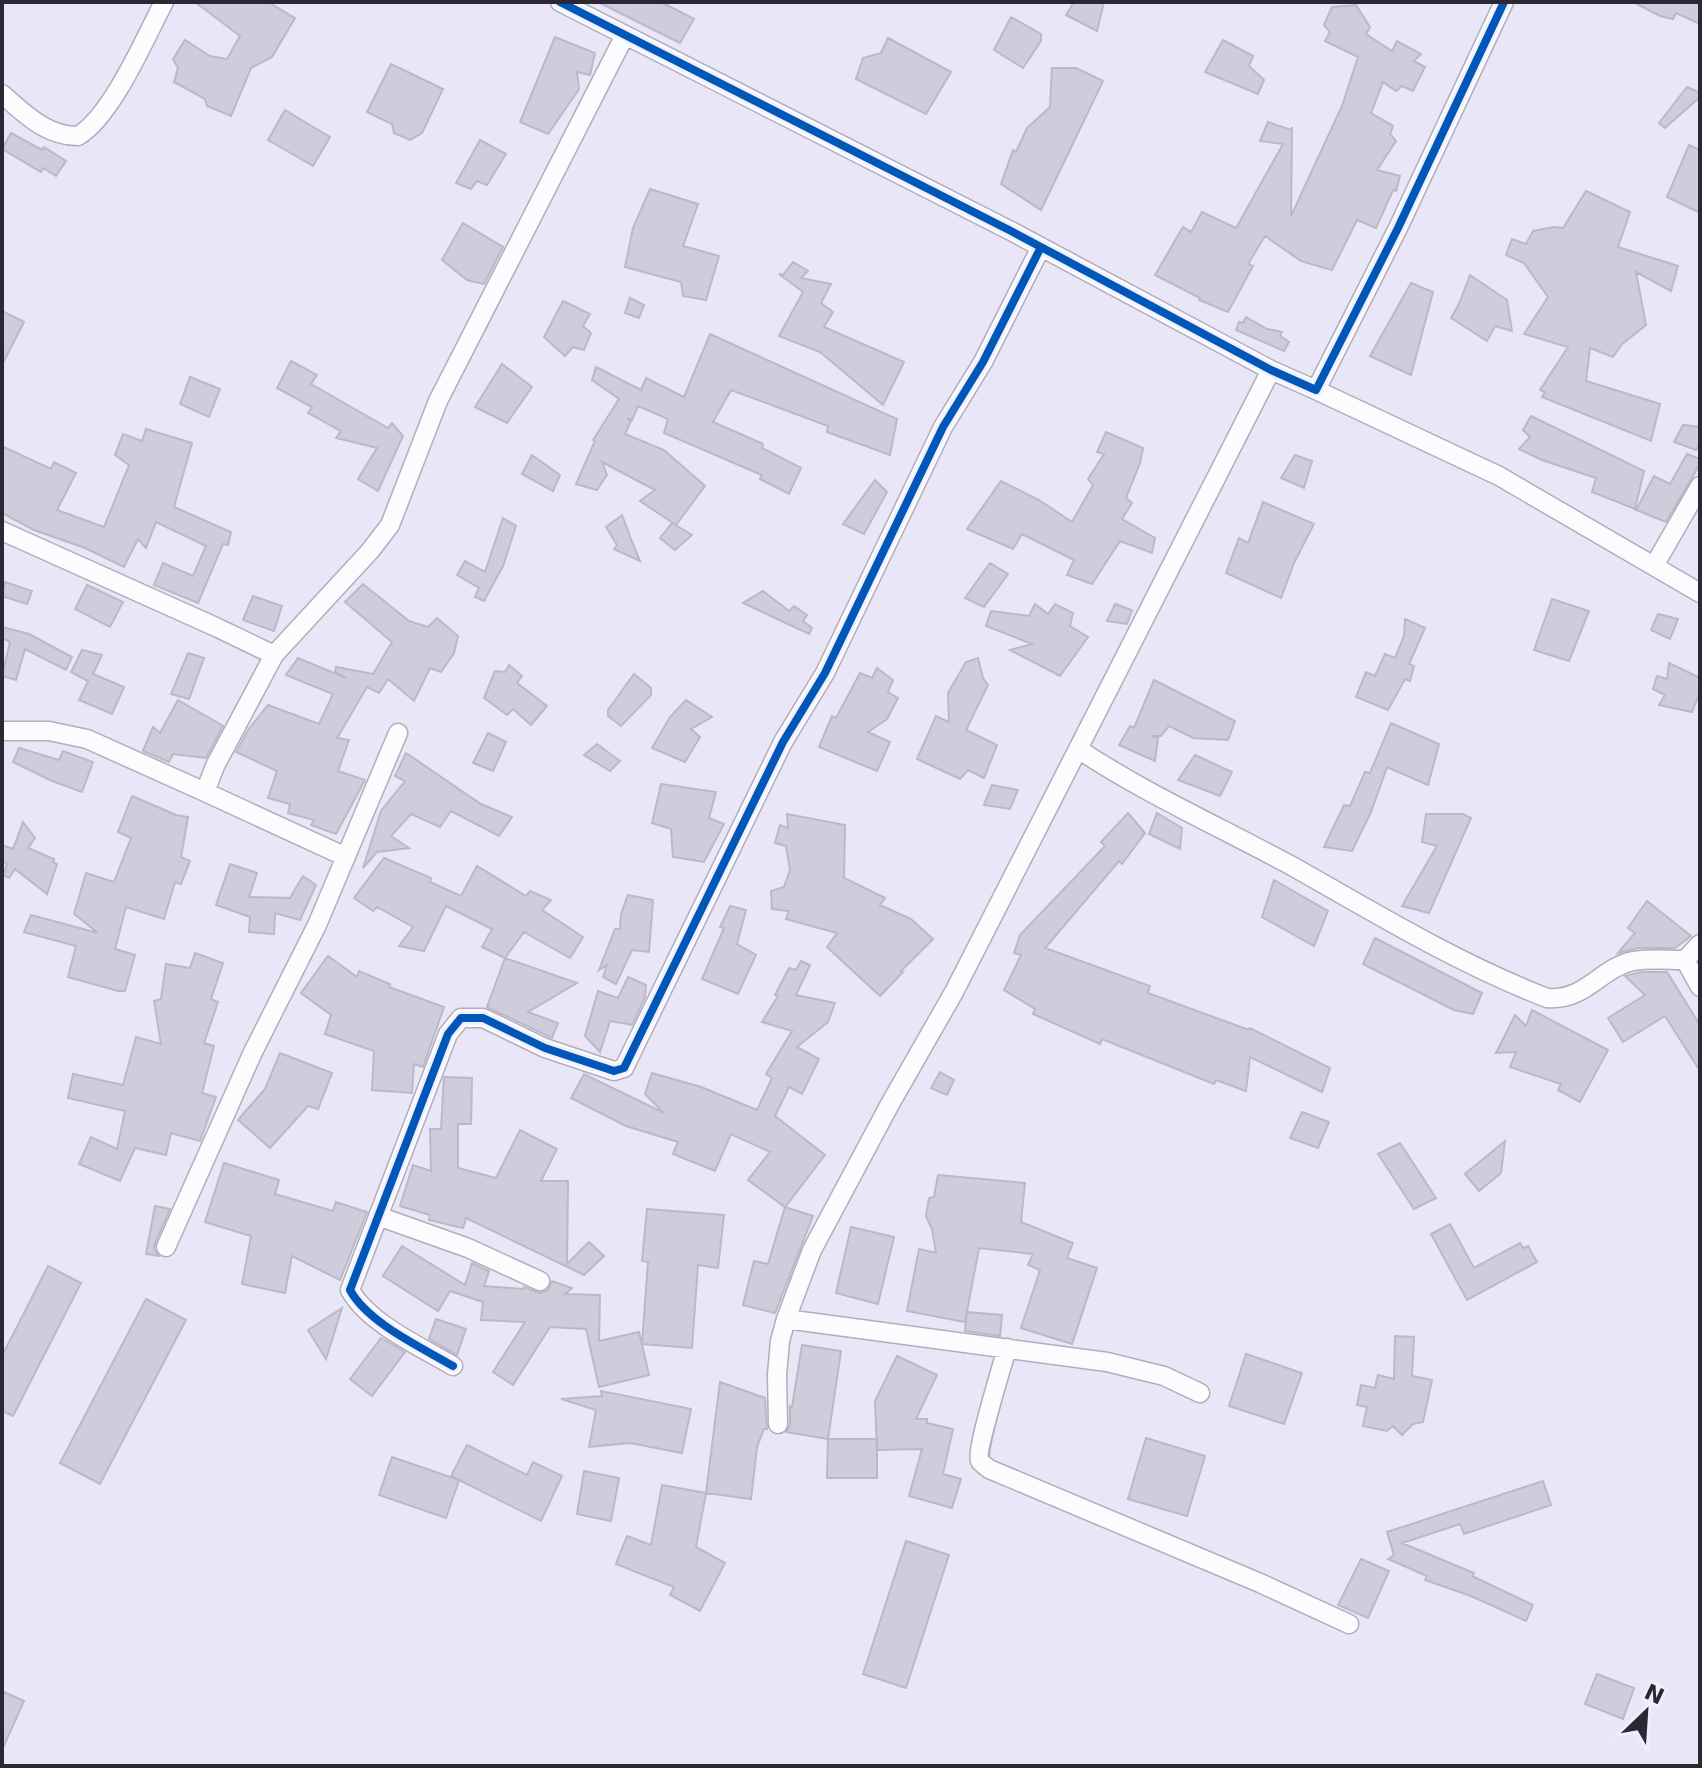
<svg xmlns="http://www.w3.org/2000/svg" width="1702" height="1768" font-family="'DejaVu Sans',sans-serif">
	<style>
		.building { fill: #cfcddb; stroke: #bbb9c7; stroke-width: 2 }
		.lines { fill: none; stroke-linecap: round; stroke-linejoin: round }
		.street-casing { stroke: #b0aebc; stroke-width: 21 }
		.street { stroke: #fcfbfe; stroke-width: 18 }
		.cycleway-casing { stroke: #f0effb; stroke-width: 13 }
		.cycleway { stroke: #0057b8; stroke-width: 8 }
	</style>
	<rect width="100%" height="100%" fill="#e8e6f7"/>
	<path class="building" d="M195,2H268L295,18L272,57L251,68L231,116L207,106L205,99L174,82L178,68L173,59L185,40L210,56L227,59L240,36Z
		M598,2H661L694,19L680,43Z
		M1074,2H1104L1097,31L1066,15Z
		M1633,2H1700V24L1676,13L1673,19L1660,16Z
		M1356,5L1370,27L1366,34L1392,51L1397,41L1421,54L1414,61L1425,67L1413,91L1402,86L1396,91L1383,82L1371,113L1393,126L1390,134L1396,141L1377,170L1400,176L1396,191L1393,190L1376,228L1357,220L1332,270L1301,261L1265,236L1248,264L1253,266L1228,312L1199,300L1200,298L1155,275L1183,227L1191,232L1202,212L1236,228L1283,144L1260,141L1268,122L1291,130L1292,127L1291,216L1342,106L1358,57L1325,41L1330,32L1324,25L1332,7Z
		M1011,17L1041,34V41L1023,68L994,50Z
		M555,37L595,53L590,75L577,72L579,89L548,134L520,122Z
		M888,38L951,72L926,114L856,79L863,58L881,53Z
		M1223,40L1253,56L1249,66L1264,80L1258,94L1205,72Z
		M391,64L443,89L422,133L410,140L394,133L392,124L367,112Z
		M1052,68H1076L1103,81L1041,210L1001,184L1013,150L1016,152L1027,128L1050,107Z
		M1687,87L1700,93V97L1665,128L1659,123Z
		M285,110L330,137L313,166L268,140Z
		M11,133L42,150L44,147L66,161L56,176L43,168L41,172L2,149Z
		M480,140L506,154L487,185L477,181L471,189L456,183Z
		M1689,145L1700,150V213L1667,197Z
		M650,189L698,204L683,246L719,256L706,300L683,296L681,282L625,267L633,228Z
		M1586,191L1630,212L1618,247L1678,266L1671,291L1636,272L1646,325L1622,344L1613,357L1590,348L1586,381L1660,404L1651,441L1542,397L1545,392L1540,390L1568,347L1524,334L1548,297L1524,263L1506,255L1512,239L1526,244L1533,231L1554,227L1563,228Z
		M463,223L503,247L484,284L467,280L442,260Z
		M793,262L808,271L801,278L831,284L821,303L833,312L824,327L904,362L883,405L820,352L779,336L803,292L779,274L783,275Z
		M1470,275L1507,300L1512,331L1495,326L1487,341L1451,318L1459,304Z
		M1411,283L1433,292L1411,375L1370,356Z
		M630,298L644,305L639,318L625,313Z
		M563,301L590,314L583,326L591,333L584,350L573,347L565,356L544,337Z
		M2,311L24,322L2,365Z
		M1246,317L1267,329L1282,332L1280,336L1289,342L1284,351L1236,330L1239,322L1243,323Z
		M710,334L897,419L890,455L827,432L828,426L731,390L713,422L763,444L762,448L801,468L789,494L760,479L762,475L664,433L668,419L638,406L632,420L627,418L631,421L625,434L664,450L705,486L676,525L640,501L655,490L602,462L607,475L597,490L576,484L595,441L593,440L619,399L592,380L596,367L641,390L646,378L684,397Z
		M291,361L317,375L311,384L388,428L392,423L403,436L378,491L358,479L377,448L336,438L341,431L308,413L312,407L277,388Z
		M502,364L532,387L507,423L475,407Z
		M190,377L220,389L209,417L180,404Z
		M1531,416L1644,471L1635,509L1592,492L1596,478L1542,460L1519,449L1530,437L1523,430Z
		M1683,425L1700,427V443L1696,450L1674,442Z
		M146,429L192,443L174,507L231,532L228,545L223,544L198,603L154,585L163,563L193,576L206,546L156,522L146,548L138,539L124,567L85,548L34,530L2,513V446L51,469L54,462L76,473L57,510L104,527L129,465L115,455L123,434L142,441Z
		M1106,432L1143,448L1140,463L1126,498L1132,503L1122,519L1155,538L1152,553L1120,541L1092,584L1067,575L1074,560L1022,534L1013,549L967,529L1001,481L1039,500L1072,522L1093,485L1088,479L1104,454L1097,452Z
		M1687,454L1700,459V464L1666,522L1636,510L1654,476L1670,484Z
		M532,455L560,475L553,491L522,474Z
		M1295,455L1312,461L1304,488L1281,478Z
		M875,480L887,492L864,534L843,524Z
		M1263,502L1314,524L1294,563L1281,598L1226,573L1239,538L1248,543Z
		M622,515L631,539L640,561L614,549L617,545L606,527Z
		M503,518L516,526L503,566L484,601L475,597L479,588L457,575L465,561L485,572Z
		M672,523L692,535L675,550L660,538Z
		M990,563L1008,574L984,607L965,598Z
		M5,582L32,591L27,604L2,596Z
		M363,584L409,621L428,627L437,618L458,636L454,653L441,672L430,668L414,701L388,679L379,693L367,687L337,738L349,740L338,771L365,780L336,834L311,825L314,820L288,813L290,804L268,798L277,771L236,752L248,730L268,705L319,724L333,694L286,675L298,658L346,678L335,672L336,667L373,674L392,642L345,602Z
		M87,585L123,602L110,627L75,609Z
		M763,591L789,611L794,606L807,615L803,621L812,628L809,634L743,603Z
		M253,596L282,606L274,631L243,620Z
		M1552,599L1589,611L1569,661L1534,650Z
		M1035,604L1048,614L1055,604L1073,613L1070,626L1088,637L1060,676L1010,650L1032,644L986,626L991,611L1029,616Z
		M1115,604L1132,610L1127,624L1107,621Z
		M1658,614L1678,619L1670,639L1651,630Z
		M1405,619L1425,628L1409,664L1414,666L1410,681L1405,679L1388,710L1356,697L1366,672L1375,676L1385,654L1395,658L1404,636Z
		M2,627L29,634L72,657L66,670L25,649L16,680L2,676L10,642L2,638Z
		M82,650L102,655L93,674L124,687L112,714L79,700L88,681L71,672Z
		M188,653L204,658L189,699L171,694Z
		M978,658L983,678L988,685L966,730L997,745L984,778L968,770L960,779L917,759L936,716L949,722L948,693L966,662Z
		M1669,663L1700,678V692L1692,712L1659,705L1665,695L1653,689L1657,676L1667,679Z
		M509,665L522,676L517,683L547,706L531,725L513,709L507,715L484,698L495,671L505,672Z
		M877,668L893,680L888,692L898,698L887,719L868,732L890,742L877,771L819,747L832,716L836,718L860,673L872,678Z
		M634,674L651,688V695L621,726L608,716V710Z
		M1154,680L1235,721L1228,740L1193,738L1169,726L1161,736H1152L1158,738L1155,761L1119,745L1130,726L1134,728Z
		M178,700L223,726L206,758L173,754L169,762L143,751L153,727L160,733Z
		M686,700L712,717L691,729L700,737L685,762L652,748L670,717Z
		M1391,723L1439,744L1428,785L1387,767L1371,812L1352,851L1324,847L1344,805L1350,806L1365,772L1370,773Z
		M488,733L506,742L493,771L473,763Z
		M597,744L620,761L610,771L584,755Z
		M19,748L59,760L63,751L93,762L82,792L52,781L13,762Z
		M406,753L481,804L512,817L499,836L451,811L440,827L411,814L391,836L409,848L377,852L363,868L381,811L405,781L395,776Z
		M1195,755L1232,772L1220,796L1178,780Z
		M661,784L716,792L709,818L724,824L704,862L673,857L671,829L652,823Z
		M992,785L1018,790L1010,809L984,805Z
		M132,796L176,815L188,817L181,857L190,861L181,884L175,882L164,919L126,907L115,949L135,955L125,991H118L68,977L76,946L24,932L31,915L98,933L74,914L86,873L114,882L131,838L118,832Z
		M1128,813L1145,833L1122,864L1119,861L1045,948L1150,986L1148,993L1249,1030L1250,1028L1330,1068L1322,1092L1250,1057L1246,1091L1216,1080L1214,1084L1102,1039L1100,1044L1033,1014L1035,1009L1004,990L1021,955L1014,953L1020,935L1105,846L1101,842Z
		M1157,813L1182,828L1180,849L1149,834Z
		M787,814L845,825L844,878L885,898L880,905L911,919L933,939L901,971L903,972L880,996L827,947L837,933L786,919L789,911L772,909L771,891L784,887L790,870L786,846L775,843L780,825L788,828Z
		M1426,814H1463L1471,818L1429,913L1402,906L1437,846L1422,842Z
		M23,822L35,838L28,848L54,859L53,862L57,864L47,894L15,869L9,878L3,875L7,864L2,860V845L13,849Z
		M384,858L431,878L430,882L461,896L477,866L526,896L530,891L551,900L542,910L583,937L570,958L524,932L505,958L577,983L528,1012L558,1023L552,1038L487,1007L505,958L482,947L492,929L446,906L424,951L399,946L413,927L377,907L373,911L354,898Z
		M230,864L257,873L249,897L290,898L303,876L316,885L300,920L275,913L274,934L249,932L250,917L216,905Z
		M1274,880L1328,911L1314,946L1262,917Z
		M628,895L653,900L649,952L632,950L616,984L603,977L607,965L599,970L615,929H620L621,914Z
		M1647,901L1691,936L1675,948H1638L1618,953L1635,933L1628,928Z
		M730,906L746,910L737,944L756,955L738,994L702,979L724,928L720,927Z
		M1375,938L1482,993L1473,1014L1454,1010L1363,964Z
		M195,953L223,963L211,999L218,1002L204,1043L214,1046L202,1093L216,1097L200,1141L171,1133L166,1155L135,1148L120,1181L79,1164L91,1137L117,1149L125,1111L68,1098L73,1074L123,1085L136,1037L161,1044L154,1001L161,999L166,964L190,968Z
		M328,956L357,977L359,971L390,984L389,987L444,1007L423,1067L414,1064L412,1093L372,1090L374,1051L325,1034L331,1015L301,993Z
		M801,961L810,965L796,995L835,1003L828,1022L797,1047L819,1059L802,1094L789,1087L775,1116L825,1155L785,1207L748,1180L770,1152L731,1134L715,1171L673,1154L678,1142L626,1126L571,1098L584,1074L664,1113L645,1094L652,1073L701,1087L757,1110L772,1078L766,1074L792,1031L762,1022L778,996L775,995L789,968L796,970Z
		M1641,972H1667L1700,1025V1071L1665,1016L1623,1042L1608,1018L1645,995L1625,976Z
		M628,977L646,985L645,997L632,1025L610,1021L600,1052L585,1036L598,991L618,998Z
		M1532,1010L1608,1050L1580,1102L1558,1090L1561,1084L1510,1067L1516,1052L1496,1053L1515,1015L1526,1026Z
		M280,1053L332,1073L318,1109L308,1106L270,1148L238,1120L265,1089Z
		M940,1072L954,1080L947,1095L931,1088Z
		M444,1077L472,1078L471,1124H458V1168L496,1178L520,1130L557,1149L541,1181H568L567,1264L589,1242L604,1256L584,1275L466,1218L463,1228L429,1220L430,1215L400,1206L413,1165L431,1171L430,1129H441Z
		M1302,1112L1329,1122L1318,1148L1290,1138Z
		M1505,1141L1501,1173L1479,1191L1465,1174Z
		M1400,1143L1436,1198L1414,1209L1378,1154Z
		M224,1163L279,1180L275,1194L333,1211L336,1202L367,1212L340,1280L292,1256L285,1293L242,1284L251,1236L205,1222Z
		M938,1175L1025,1183L1021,1222L1073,1243L1067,1258L1097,1268L1072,1344L1021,1328L1040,1270L1028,1265L1033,1254L979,1248L965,1322L907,1311L919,1249L936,1253L932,1229L926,1216L929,1198L934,1197Z
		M155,1206L170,1209L155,1243L154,1249L159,1256L146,1254Z
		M785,1207L813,1216L775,1313L743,1305L754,1261L768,1264Z
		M647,1209L724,1215L718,1268L698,1265L692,1348L642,1344L648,1262L642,1261Z
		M1450,1224L1474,1268L1520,1243L1523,1248L1528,1246L1537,1262L1467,1300L1431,1234Z
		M851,1227L894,1237L878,1304L836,1293Z
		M402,1246L465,1285L472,1263L489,1271L484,1286L523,1289L524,1287L540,1293L548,1290L552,1281L572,1288L565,1294L600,1295L599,1341L639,1332L649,1375L599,1387L586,1329L550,1327L513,1385L493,1372L525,1322L481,1320L483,1302L450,1291L438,1311L383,1276Z
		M48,1266L81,1283L13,1416L2,1411V1356Z
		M146,1299L186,1320L100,1484L60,1463Z
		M342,1308L326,1359L308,1330Z
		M967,1312L1002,1315L1000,1336L965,1331Z
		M436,1319L466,1329L457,1355L429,1339Z
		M1395,1336L1414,1337L1412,1376L1432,1380L1423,1422L1413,1424L1402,1435L1393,1426L1387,1431L1363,1426L1367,1407L1357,1405L1361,1385L1375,1388L1378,1375L1394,1379Z
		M381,1338L405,1352L372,1396L350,1379Z
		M802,1345L841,1351L828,1439L786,1432L790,1425V1406L792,1407Z
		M1246,1354L1302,1373L1284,1424L1229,1406Z
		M897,1356L937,1375L916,1419H927V1423L953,1429L943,1474L961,1479L952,1508L909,1496L922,1449L877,1450L875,1401Z
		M720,1382L765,1398L767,1429H764L757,1447L751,1499L706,1493Z
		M601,1391L691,1409L682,1453L630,1443L589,1447L596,1410L561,1399L602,1396Z
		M1146,1438L1205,1456L1187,1516L1128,1499Z
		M828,1439H877V1478H827Z
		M467,1445L527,1475L533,1462L562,1476L541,1521L451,1476Z
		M392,1457L459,1480L446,1518L379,1495Z
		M584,1471L619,1478L611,1521L577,1514Z
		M1543,1481L1551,1505L1464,1534L1460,1524L1402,1543L1474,1573L1472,1576L1533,1605L1526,1621L1471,1596L1425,1580L1427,1576L1388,1559L1394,1555L1387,1532Z
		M662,1485L706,1493L696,1547L725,1563L700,1611L670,1595L674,1587L616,1564L627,1536L651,1545Z
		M906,1541L949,1555L906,1688L863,1674Z
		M1361,1559L1389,1571L1368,1618L1338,1605Z
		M1597,1674L1634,1688L1623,1719L1585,1704Z
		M2,1691L24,1701L2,1750Z"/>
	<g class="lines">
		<g class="street-casing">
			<path id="street" d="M560,2L1011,231L1271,370L1316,390L1398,228L1504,2
				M2,94C25,114 46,136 78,136C112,116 145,38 164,2
				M1271,370L1078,749C1146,794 1220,827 1292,866C1375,913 1457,963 1547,998C1586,1001 1600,968 1633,961C1650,958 1668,960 1685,960L1700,944
				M1316,390L1499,476L1700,593
				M2,531L218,628L274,655
				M1654,566L1700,486
				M2,731H49L87,739L205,792L215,766L274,655L370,551L390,525L438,401L625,35
				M205,792L346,857
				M1685,960L1700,987
				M378,1216L468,1248L540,1281
				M166,1247L253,1052L317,925L398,733
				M786,1319L1107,1362L1164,1376L1200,1393
				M1007,1348C1003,1363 975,1452 980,1461C981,1463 988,1468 989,1469L1260,1583L1349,1624
				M453,1366C421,1347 368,1323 350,1290L448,1034L461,1018H483L545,1048L614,1071L624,1068L783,742L825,673L943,427L983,362L1041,247
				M778,1424L777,1375L780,1341L786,1319L812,1250L890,1104L954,992L1078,749"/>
		</g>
		<use href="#street" class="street"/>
		<g class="cycleway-casing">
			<path id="cycleway" d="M560,2L1011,231L1271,370L1316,390L1398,228L1504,2
				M453,1366C421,1347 368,1323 350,1290L448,1034L461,1018H483L545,1048L614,1071L624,1068L783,742L825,673L943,427L983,362L1041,247"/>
		</g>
		<use href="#cycleway" class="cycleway"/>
	</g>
	<rect width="1702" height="1768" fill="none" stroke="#2a2834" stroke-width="8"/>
	<g transform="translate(1646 1712) rotate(25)" stroke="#f0effb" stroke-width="6" paint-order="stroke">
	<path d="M0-6L14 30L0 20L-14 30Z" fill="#2a2834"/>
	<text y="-12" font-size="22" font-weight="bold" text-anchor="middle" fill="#2a2834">N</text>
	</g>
</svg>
